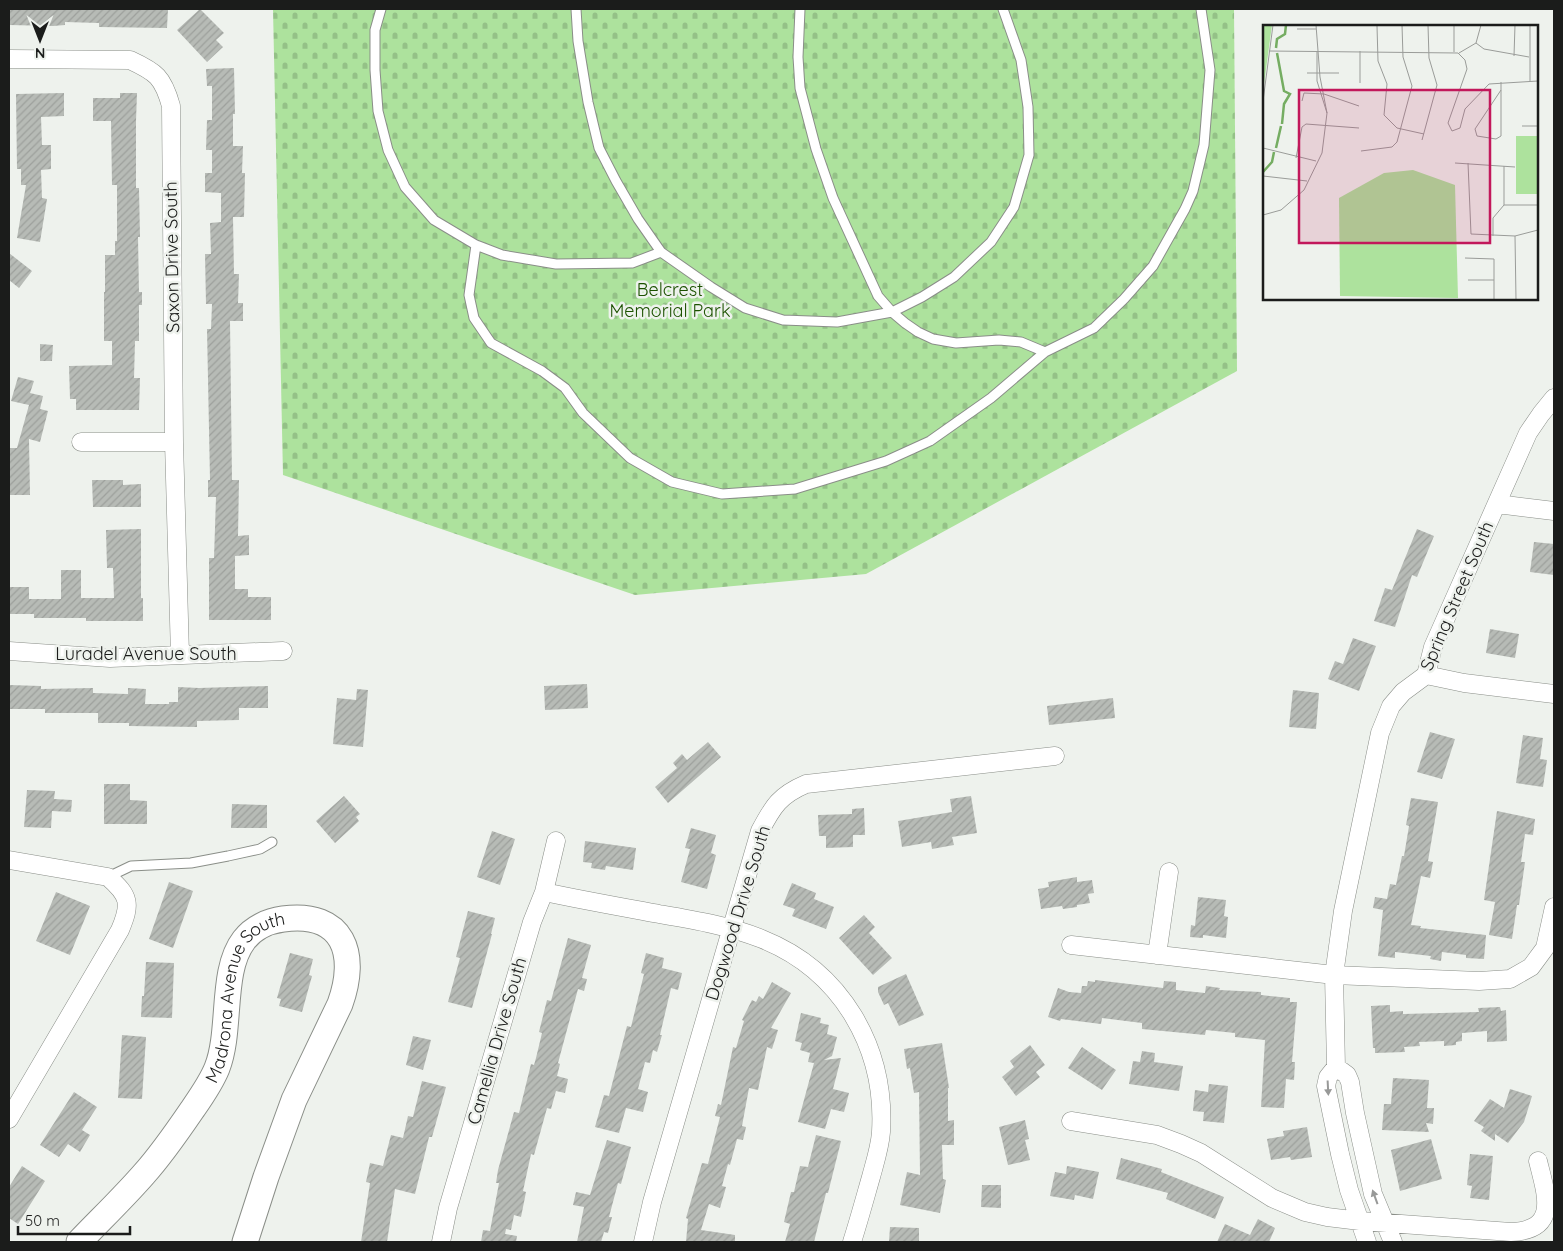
<svg xmlns="http://www.w3.org/2000/svg" width="1563" height="1251" font-family="Quicksand,sans-serif">
	<style>
		.cemetery { fill: url(#cemetery-stones) }
		.building { fill: url(#building-hatch) }
		.lines { fill: none; stroke-linecap: round; stroke-linejoin: round }
		.service-casing { stroke: #8a8e88; stroke-width: 11 }
		.minor-casing { stroke: #8a8e88; stroke-width: 19 }
		.secondary-casing { stroke: #8a8e88; stroke-width: 27 }
		.service { stroke: #fff; stroke-width: 9 }
		.minor { stroke: #fff; stroke-width: 18 }
		.secondary { stroke: #fff; stroke-width: 25 }
		.oneway { fill: #989998 }
		.labels { text-anchor: middle; stroke-width: 5; stroke-linejoin: round; paint-order: stroke }
		.street-label { font-size: 18px; fill: #1b1c1b; stroke: #eef2ed }
		.park-label { font-size: 18px; fill: #1c5200; stroke: #eef2ed }
		.inset-river { fill: none; stroke: #75ad62; stroke-width: 2.5 }
		.inset-road { fill: none; stroke: #9a9c99; stroke-width: 1 }
		.view { fill: #c2185b; fill-opacity: 0.15; stroke: #c2185b; stroke-width: 2.5 }
		.inset-edge { fill: none; stroke: #1b1c1b; stroke-width: 2.5 }
	</style>
	<defs>
		<pattern id="cemetery-stones" width="16" height="16" patternUnits="userSpaceOnUse" patternTransform="scale(1.25)"><rect width="16" height="16" fill="#ade29d"/><path d="M2 7V4a2 2 0 0 1 4 0v3zM10 15v-3a2 2 0 0 1 4 0v3z" fill="#94c187"/></pattern>
		<pattern id="building-hatch" width="6" height="6" patternUnits="userSpaceOnUse" patternTransform="scale(1.25)"><rect width="6" height="6" fill="#b7bbb6"/><path d="M-1 1l2-2M0 6l6-6M5 7l2-2" fill="none" stroke="#9da09c"/></pattern>
	</defs>
	<rect width="100%" height="100%" fill="#eef2ed"/>
	<path class="cemetery" d="M273,9H1234L1237,371L866,574L635,595L283,475Z"/>
	<path class="building" d="M9,9H168L167,28L99,27V23L65,22V25L53,26L9,25Z
		M200,9L224,33L216,40L223,47L207,62L177,30Z
		M234,68L235,114H233V146H243L242,173H245L244,217H233L234,274H239L238,303H243V321H230L232,480H239L238,536L249,535V555L235,556V589H248V597H271V620H209V558H214L216,497H208V480H210L207,329H211L212,304H206L205,254H211L210,223L221,222V193L205,192V173H212V150H206L207,120H212V86H207L206,69Z
		M64,93V116L41,117L42,145H51V169L41,170L42,198L47,199L40,242L17,238L26,185H21V169H17L16,94Z
		M120,93H137L136,121V188H139L140,237H138L139,292H142V305H139V341H135L134,378H140L139,410H76V399H70L69,366L112,365V341H104V292H105V255H115V241H117V185H112L111,121H93V98H120Z
		M9,253L32,271L19,288L9,280Z
		M40,344L53,345L52,361H40Z
		M18,377L34,381L30,393L43,396L40,409L48,411L40,442L29,439L30,495H9V448H17L29,405L11,401Z
		M92,480H123V485L141,484V507H93Z
		M141,529V598H143V621H86V618H34V614H9V587H29V599H61V570H81V598H114L113,568H107L106,530Z
		M1417,529L1434,536L1417,577L1412,575L1395,627L1374,621L1385,588L1392,590Z
		M1534,542L1554,544V575L1530,572Z
		M1490,629L1519,634L1515,658L1486,653Z
		M1353,638L1376,646L1359,691L1328,679L1335,661L1343,664Z
		M587,684L588,708L545,710L544,686Z
		M9,685L41,686V689L93,688V693L128,694V688L146,689L145,704H169V702H178V687L199,688L268,686V708H239V720L197,721V727L129,726V723H98V713H45V709H9Z
		M357,689L368,690L363,747L333,744L337,698L356,700Z
		M1293,690L1319,693L1316,729L1289,727Z
		M1113,698L1115,718L1049,725L1047,706Z
		M1430,732L1455,739L1442,779L1417,772Z
		M1523,735L1543,738L1540,759L1547,760L1543,787L1516,783Z
		M708,742L721,757L668,803L655,787L677,768L673,763L682,754L687,760Z
		M104,784H130V800L147,801V824H104Z
		M27,790L55,791L54,799L72,800L71,812L52,811L51,828L24,827Z
		M344,796L360,814L356,817L359,821L335,843L316,821Z
		M971,796L977,833L952,837L954,845L932,849L931,842L902,847L898,821L952,812L950,799Z
		M1411,798L1438,802L1428,861L1433,862L1430,878L1421,876L1411,925L1421,926L1420,928L1486,935L1484,959L1466,958V955L1442,952L1441,961L1430,959L1431,956L1395,952V958L1378,956L1383,910L1373,908L1375,897L1387,899L1390,884L1396,885L1402,856H1404L1409,826L1406,825Z
		M232,804L267,805V828H231Z
		M864,808L865,835H853V847L826,848V836H819L818,815L852,814V809Z
		M1497,811L1535,819L1533,835L1525,834L1521,862H1525L1519,905H1517L1512,939L1489,935L1495,902L1484,900Z
		M691,828L716,835L711,853L716,855L707,889L681,882L690,849L685,848Z
		M492,831L515,839L500,885L477,877Z
		M585,841L636,848L633,870L606,866L605,870L591,868L592,863L583,862Z
		M1077,877V882L1092,880L1094,893L1088,894L1090,903L1077,905V907L1063,909L1062,906L1041,909L1038,889L1049,887L1048,882Z
		M169,882L193,891L173,948L149,939Z
		M792,883L816,893L814,899L834,907L826,929L792,916L795,909L783,905Z
		M56,892L90,906L70,955L36,941Z
		M1198,897L1226,900L1224,916L1228,917L1226,938L1203,935V938L1190,937L1191,925L1195,926Z
		M468,911L495,918L491,934H492L472,1008L448,1002L460,958L456,957Z
		M864,915L875,927L869,933L892,958L873,975L839,938Z
		M568,938L591,945L582,978L587,979L584,991L578,989L558,1063L560,1064L557,1076L568,1079L565,1093L556,1091L551,1109L547,1108L534,1155L531,1154L523,1191L526,1192L521,1217L514,1215L511,1230L506,1229L505,1234L517,1236L516,1242H481L483,1230L490,1231L499,1183H496L498,1170L514,1112L519,1113L531,1064L534,1065L536,1058L542,1033L539,1032L547,1000L551,1001Z
		M290,953L313,959L309,975L312,976L302,1012L279,1006L281,999L277,998Z
		M646,953L664,958L662,968L682,973L678,990L671,988L660,1035H662L657,1052L653,1050L650,1063L645,1062L638,1089L648,1092L643,1112L626,1108L619,1133L595,1127L604,1095L609,1096L627,1026L631,1027L644,974L641,973Z
		M146,962L174,963L172,1018L141,1017L142,996H144Z
		M906,974L924,1015L899,1026L888,1003L884,1005L878,992V987Z
		M1095,980L1163,988L1164,981L1176,982V990L1205,993L1206,986L1220,988L1219,990L1261,992V995L1290,998V1002H1297L1292,1062H1295L1294,1080L1286,1079L1284,1108L1261,1107L1265,1040L1235,1037V1033L1206,1030L1205,1035L1142,1029V1023L1102,1018L1101,1024L1061,1019L1060,1021L1048,1017L1058,988L1069,992L1081,993L1082,986H1087L1088,981L1095,982Z
		M772,982L791,993L771,1028L778,1030L772,1049L767,1047L758,1090L749,1088L742,1126L746,1127L743,1140L737,1139L730,1165L728,1164L722,1186L726,1187L720,1208L709,1204L701,1230L735,1235V1242H686L688,1219L686,1218L702,1163L708,1164L720,1117L715,1116L718,1104L721,1105L733,1047L736,1048L744,1021L742,1020L752,1000L756,1002L759,996L763,999Z
		M1390,1005V1012L1403,1011V1014L1479,1012L1478,1008L1500,1007L1501,1011L1506,1010L1507,1041L1487,1042V1031L1462,1033V1041L1456,1042V1045L1444,1046V1041L1419,1042L1420,1046L1404,1047L1405,1052L1375,1053V1048H1373L1371,1006Z
		M801,1013L821,1018L820,1023L829,1025L827,1034L837,1037L832,1056L824,1060L841,1058L833,1089L849,1093L844,1112L831,1109L825,1129L798,1122L814,1063L808,1062L810,1053L800,1050L802,1043L795,1041Z
		M122,1035L146,1037L142,1099L118,1098Z
		M413,1036L431,1040L423,1070L406,1065Z
		M942,1043L949,1088H948V1121L954,1120V1145H942L943,1179L946,1180L940,1213L900,1205L907,1172L920,1175L919,1092L914,1093L910,1068L907,1069L904,1049Z
		M1030,1045L1045,1065L1036,1072L1040,1077L1016,1096L1002,1077L1014,1067L1010,1061Z
		M1082,1047L1116,1070L1102,1090L1068,1068Z
		M1142,1051L1155,1053L1154,1062L1183,1066L1179,1091L1129,1084L1133,1061L1140,1062Z
		M1393,1078L1429,1080L1427,1108H1434L1433,1124L1426,1123L1429,1132L1382,1130L1384,1104H1391Z
		M422,1081L446,1087L432,1137H429L415,1194L395,1189L387,1242H361L370,1183L366,1182L370,1163L383,1166L391,1135L403,1138L408,1116L413,1117Z
		M1209,1084L1228,1086L1224,1123L1203,1121L1204,1112L1193,1111L1195,1090L1208,1092Z
		M1510,1089L1532,1096L1524,1122L1508,1143L1495,1134V1141L1481,1131L1484,1127L1474,1121L1490,1099L1504,1108Z
		M74,1092L97,1107L82,1130L90,1135L80,1152L68,1144L59,1157L40,1145Z
		M1025,1120L1029,1139L1025,1140L1030,1160L1008,1165L999,1127Z
		M1307,1127L1312,1157L1291,1160L1290,1157L1271,1160L1267,1139L1284,1136L1283,1131Z
		M816,1135L841,1141L828,1193H826L814,1242H785L790,1224L784,1222L791,1192H794L800,1166L808,1167Z
		M1431,1139L1442,1179L1400,1191L1391,1150Z
		M607,1140L631,1147L621,1184L618,1183L609,1217H612L608,1233L604,1232L601,1242H577L584,1207L573,1205L576,1192L590,1195Z
		M1470,1154L1493,1156L1489,1200L1470,1198L1472,1186L1467,1185Z
		M1121,1158L1162,1169L1161,1172L1224,1197L1215,1219L1166,1199L1168,1193L1116,1179Z
		M22,1166L45,1181L18,1224L9,1218V1187Z
		M1067,1166L1099,1172L1093,1199L1075,1195L1074,1200L1050,1196L1055,1172L1066,1174Z
		M982,1185H1001V1208L981,1207Z
		M1258,1219L1275,1228L1269,1242H1217L1225,1224L1250,1235Z
		M890,1227L919,1228V1242H889Z"/>
	<g class="lines">
		<g class="service-casing">
			<path id="service" d="M381,9L375,30V70L378,111L388,150L405,187L434,220L476,245L502,255L556,264L632,263L661,252
				M576,9L578,41L588,102L599,148L616,181L638,219L661,252L711,287L745,308L783,320L837,322L892,312L922,297L954,277L991,242L1014,207L1029,155L1028,107L1021,60L1003,9
				M800,9L798,57L800,88L816,149L833,198L878,296L892,312L905,323L918,332L933,339L956,343L999,340L1021,342L1045,352
				M476,245L469,295L474,318L491,343L542,371L565,388L583,413L630,458L672,482L722,494L795,489L886,461L930,441L991,398L1045,352L1094,328L1124,299L1153,266L1185,209L1193,191L1204,145L1210,70L1201,9
				M108,877L131,866L191,863L228,856L260,849L272,842"/>
		</g>
		<g class="minor-casing">
			<path id="minor" d="M9,59L130,60C156,72 163,77 171,106L174,442L180,655
				M81,442H174
				M1497,504L1554,511
				M9,651L110,658L283,651
				M1426,675L1464,683L1554,694
				M9,860L108,877C130,896 131,904 120,930L9,1119
				M544,892C582,900 621,907 659,914C694,920 730,926 762,939C842,971 886,1048 881,1132C880,1147 875,1162 871,1177C865,1198 859,1220 852,1242
				M1071,945L1334,975L1479,981L1510,979L1531,967L1545,948L1554,907
				M1157,955L1169,872
				M1336,1067L1334,975L1343,911L1380,733L1391,706L1403,692L1426,675L1433,647L1528,433L1541,414L1554,398
				M1071,1121L1157,1135L1181,1144L1201,1153L1272,1198L1305,1212L1327,1217L1360,1221L1511,1232C1560,1230 1546,1194 1538,1161
				M441,1242L448,1208L532,922L544,892L556,841
				M643,1242L652,1202L760,831C773,806 780,795 806,784L1055,756
				M1367,1242L1349,1190L1340,1154L1326,1086L1328,1077L1336,1067L1347,1075L1350,1082L1355,1113L1373,1194L1393,1242"/>
		</g>
		<g class="secondary-casing">
			<g id="secondary">
				<path id="s1" d="M79,1242C101,1219 124,1197 144,1174C162,1154 177,1132 192,1110C201,1097 211,1083 217,1068C232,1030 220,971 244,940C253,928 268,921 283,919C344,911 358,954 340,1004L294,1100L266,1177L245,1242"/>
			</g>
		</g>
		<use href="#service" class="service"/>
		<use href="#minor" class="minor"/>
		<use href="#secondary" class="secondary"/>
	</g>
	<defs><path id="oneway-solid" d="M-6-.8H1V-3.2L6.5 0L1 3.2V.8H-6Z" transform="scale(1.25)"/></defs>
	<g class="oneway">
		<use href="#oneway-solid" transform="translate(1328 1088) rotate(87)"/>
		<use href="#oneway-solid" transform="translate(1375 1197) rotate(-110)"/>
	</g>
	<g class="labels">
		<g class="street-label">
			<text transform="translate(172 257) rotate(-91)" y="6">Saxon Drive South</text>
			<text transform="translate(1457 596) rotate(-67)" y="6">Spring Street South</text>
			<text x="146" y="660">Luradel Avenue South</text>
			<text transform="translate(738 913) rotate(-73)" y="6">Dogwood Drive South</text>
			<text dy="6" stroke="none"><textPath href="#s1" startOffset="305">Madrona Avenue South</textPath></text>
			<text transform="translate(497 1041) rotate(-74)" y="6">Camellia Drive South</text>
		</g>
		<g class="park-label">
			<text x="670" y="296">Belcrest<tspan x="670" dy="21">Memorial Park</tspan></text>
		</g>
	</g>
	<g transform="translate(1263 25)">
		<rect width="275" height="275" fill="#eef2ed"/>
		<path d="M150,145L192,160L195,273L77,271L76,173L121,148Z" fill="#ade29d"/>
		<path d="M0,0H9L0,66ZM253,111H275V169H253Z" fill="#ade29d"/>
		<path class="inset-river" d="M13,23L14,14L22,9L23,0M14,28L21,66L27,69L21,79L19,99M13,123L18,101M0,147L9,137L11,127"/>
		<path class="inset-road" d="M53,0L57,52L64,88L54,56V26M191,0V27M114,1L115,36L124,59L121,90L134,103L161,109M34,4H53M213,18L221,24L266,32M6,26L195,28L202,35L204,44L185,98L189,106L197,103L202,84L226,59L275,56M97,26V58M196,28L213,18L218,0M251,31L252,0M44,48H76M267,56V0M238,65L212,104L214,111L233,114L238,111V57M0,76L10,0M39,76L41,68L61,69L96,81M259,101H275M159,115L174,60L166,33L165,0M0,123L53,136M98,126L129,122L134,117L149,61L140,32L139,0M33,133L39,102L43,99L96,103M192,138L252,142M205,138L208,209L252,211L275,205M0,151L44,156M241,180H275M0,190L18,185L41,165L59,128L64,88M230,211V193L241,180V141M252,211L253,275M202,233L231,234V275M205,255H231"/>
		<path class="view" d="M36,65H227V218H36Z"/>
		<rect width="275" height="275" class="inset-edge"/>
	</g>
	<rect width="1563" height="1251" fill="none" stroke="#1b1c1b" stroke-width="20"/>
	<g transform="translate(40 40) rotate(180)" stroke="#eef2ed" stroke-width="4" paint-order="stroke">
	<path d="M0-4L9 19L0 12L-9 19Z" fill="#1b1c1b"/>
	<text y="-8" font-size="14" font-weight="bold" text-anchor="middle" fill="#1b1c1b">N</text>
	</g>
	<path d="M18 1226v8h112v-8" fill="none" stroke="#1b1c1b" stroke-width="2.5"/>
	<text x="25" y="1226" font-size="15" fill="#1b1c1b" stroke="#eef2ed" stroke-width="4" paint-order="stroke">50 m</text>
</svg>
